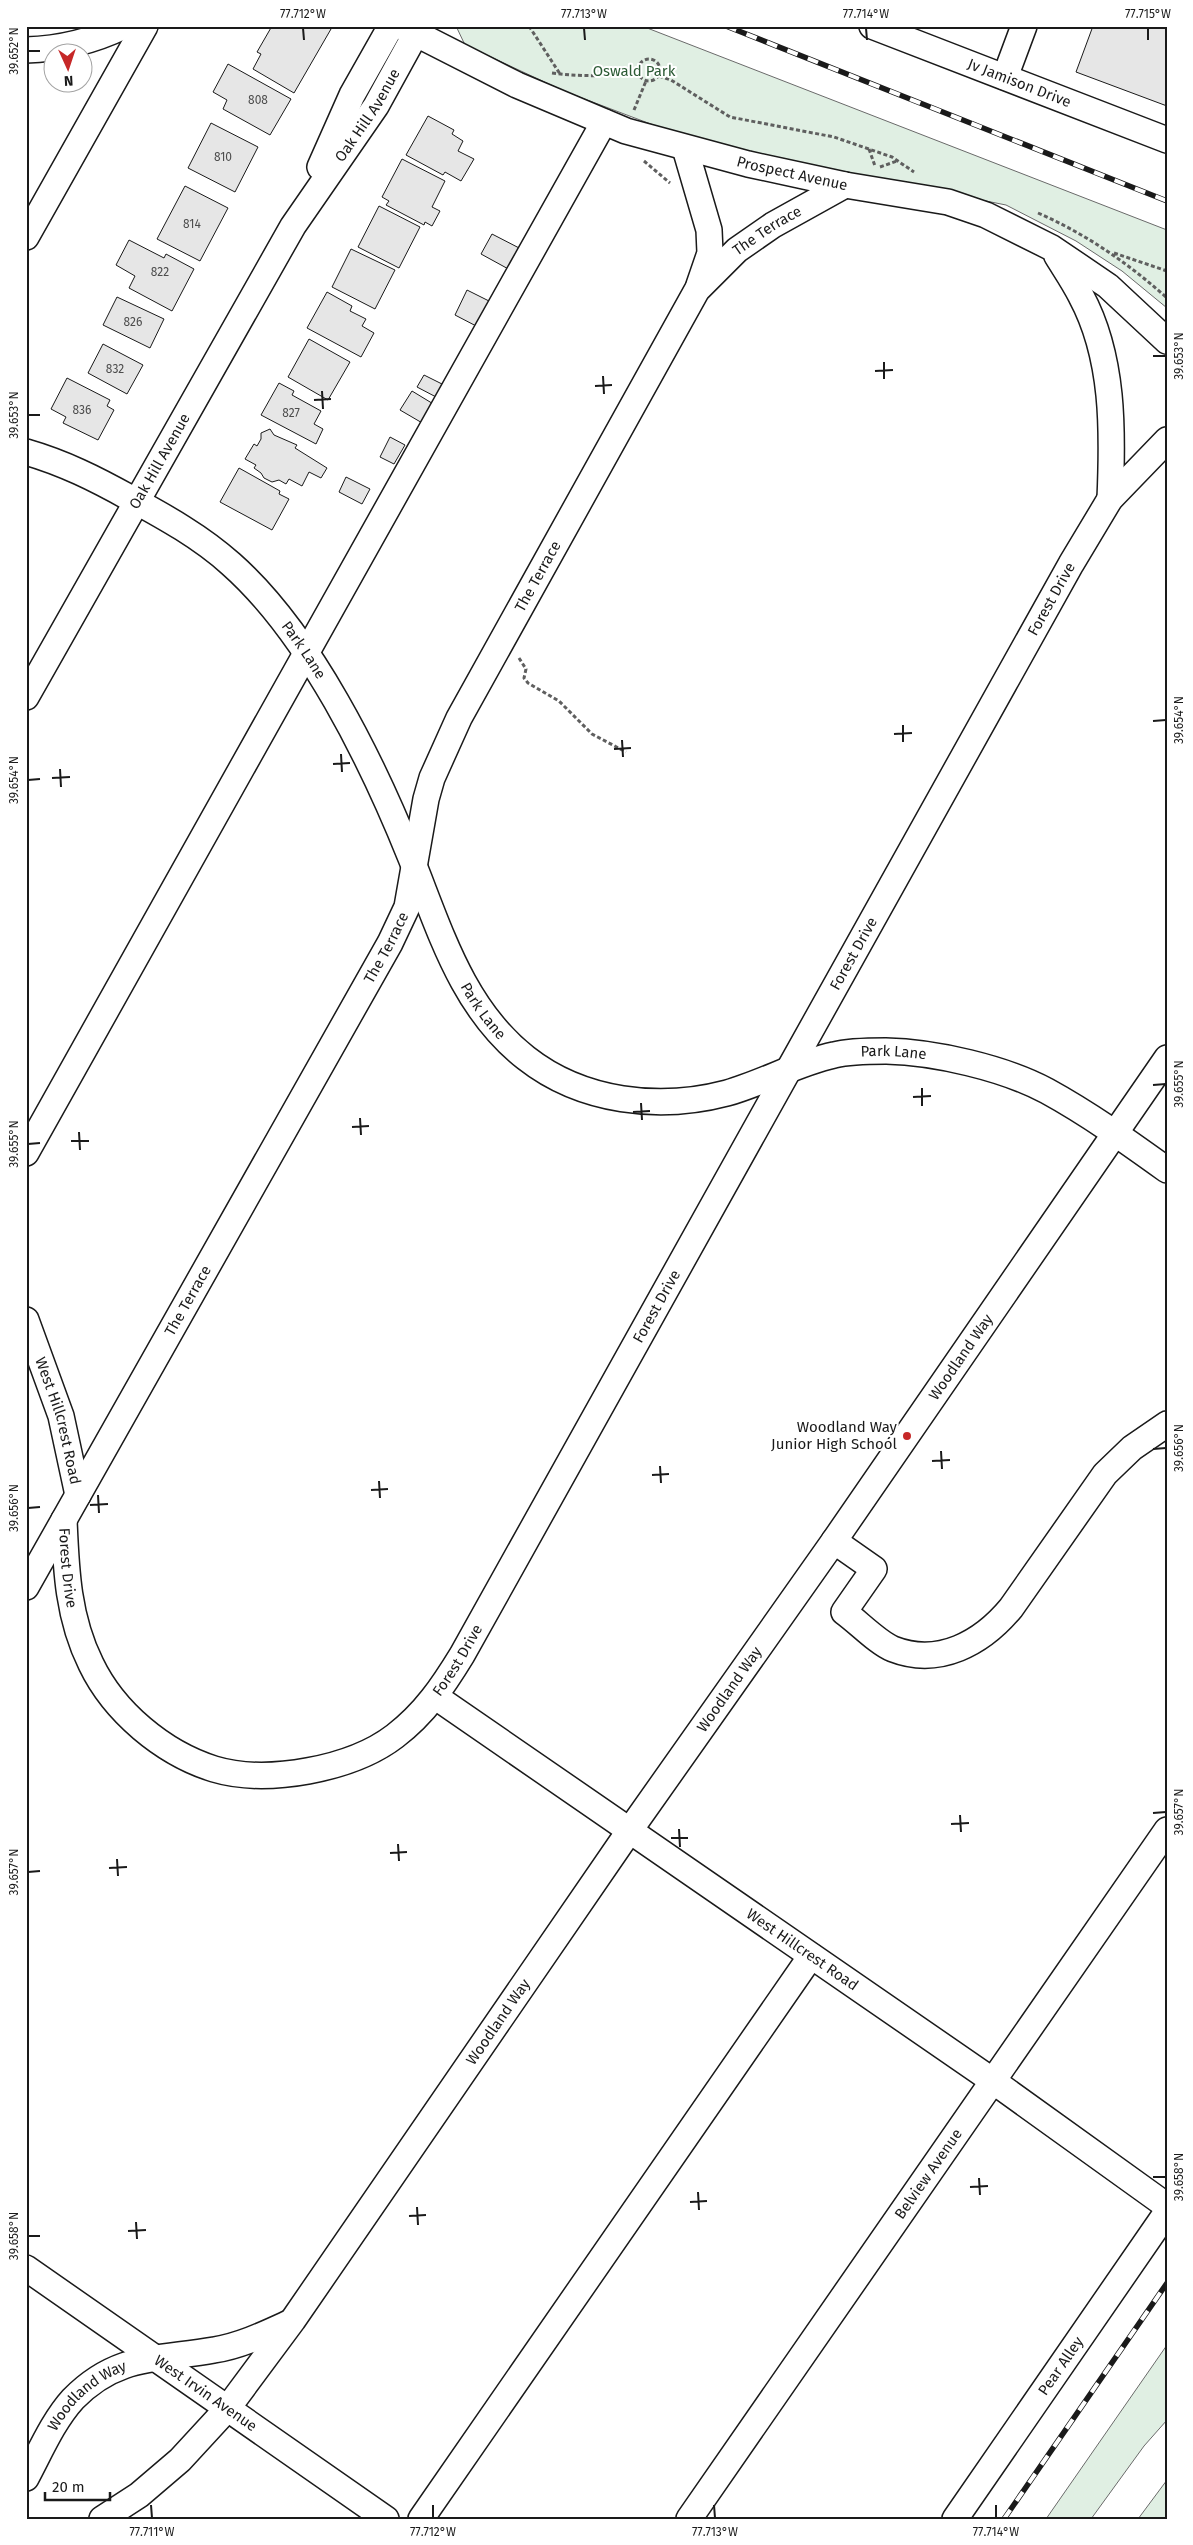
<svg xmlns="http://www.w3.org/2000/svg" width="1193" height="2545" font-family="'Fira Sans',sans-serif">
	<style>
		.green { fill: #e0efe3; stroke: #6a6a6a }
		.building { fill: #e6e6e6; stroke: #1a1a1a }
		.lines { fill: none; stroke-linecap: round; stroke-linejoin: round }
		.minor-casing { stroke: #1a1a1a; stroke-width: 28 }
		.path { stroke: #5f5f5f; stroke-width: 3; stroke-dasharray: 4 2.5; stroke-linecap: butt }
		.minor { stroke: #fff; stroke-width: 25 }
		.rail-casing { stroke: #1a1a1a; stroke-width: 5.5 }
		.rail { stroke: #fff; stroke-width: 4; stroke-dasharray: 11; stroke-linecap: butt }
		.ticks { fill: none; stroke: #1a1a1a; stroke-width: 2 }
		.poi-dot { fill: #c62828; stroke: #fff; stroke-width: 2 }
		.labels { text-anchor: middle; stroke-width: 4; stroke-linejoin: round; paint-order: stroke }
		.number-label { font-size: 12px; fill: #4d4d4d }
		.park-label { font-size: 15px; fill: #2b5a34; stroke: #fff }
		.street-label { font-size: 15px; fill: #1a1a1a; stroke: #fff }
		.poi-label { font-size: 15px; fill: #1a1a1a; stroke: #fff; text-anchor: end }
		.neatline { fill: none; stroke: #1a1a1a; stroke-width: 2 }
		.ticks-label { font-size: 12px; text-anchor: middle; fill: #1a1a1a }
	</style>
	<rect width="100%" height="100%" fill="#fff"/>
	<path class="green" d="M456,26H642L1167,230V308L1122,271L1076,241L1006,205L751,154L656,126L566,92L465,45Z
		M1167,2345V2420L1144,2446L1091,2519H1046Z
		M1167,2480V2519H1138Z"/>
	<path class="building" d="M272,26H326L331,29L294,93L253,69L261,54L257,52Z
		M1093,26H1167V106L1076,72Z
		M228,64L291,99L270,135L223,109L227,100L213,92Z
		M428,116L454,130L452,134L463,141L458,151L474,159L461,181L445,172L443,175L406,155Z
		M211,123L258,147L235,192L188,168Z
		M402,159L445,181L432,207L440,211L432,226L425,222L424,225L386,205L389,201L382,197Z
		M185,186L228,208L200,261L157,239Z
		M379,206L420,227L399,268L358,247Z
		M492,234L523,250L512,271L481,254Z
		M129,240L164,258L166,254L194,269L172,311L129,288L135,276L116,265Z
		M351,249L395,270L375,309L332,287Z
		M467,290L493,303L480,328L455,315Z
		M327,292L352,306L350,311L366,319L362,326L374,333L361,357L307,328Z
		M117,297L164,319L150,348L103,325Z
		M309,339L350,362L328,400L288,377Z
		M103,344L143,365L127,394L88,373Z
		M424,375L444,385L438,398L417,387Z
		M67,378L110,400L107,406L114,410L98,440L63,423L66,417L51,409Z
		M279,383L294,391L292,395L321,411L314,424L323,429L316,444L261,415Z
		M412,391L435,405L424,424L400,410Z
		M270,429L274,435L297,445L295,448L327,468L321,478L309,472L302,486L289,479L286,484L279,480L272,482L264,478L261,473L254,468L256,465L245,459L254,444L257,446L261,439V433Z
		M390,437L405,445L394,464L380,457Z
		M239,468L280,491L279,494L289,499L272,530L220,502Z
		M346,477L370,489L362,504L339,492Z"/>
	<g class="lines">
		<g class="minor-casing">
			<g id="minor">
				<path id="s1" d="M401,26L517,85L626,131L748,164L845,185L948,202L986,215L1052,248L1108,286L1167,341"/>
				<path id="s2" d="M872,26L1167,140"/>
				<path d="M26,50C60,49 93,41 124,26"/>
				<path d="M1005,77L1024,26"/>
				<path d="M685,148L709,230L710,253L699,285"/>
				<path d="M320,167L352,95L391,26"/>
				<path d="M26,237L145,26"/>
				<path d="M1057,256C1065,269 1074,282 1081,296C1114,357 1113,431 1110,499"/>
				<path id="s3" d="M26,452C64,463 96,479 130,498C165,517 201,537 231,564C310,634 372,761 411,858C440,930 462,1008 526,1058C582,1102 659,1111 727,1093C763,1083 797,1063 834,1055C849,1051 870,1051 886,1051C935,1052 1004,1068 1047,1091C1089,1114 1128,1142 1167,1170"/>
				<path id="s4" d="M26,697L293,226L376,106L420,26"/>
				<path d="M26,1153L604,122"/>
				<path id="s5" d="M26,1320L61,1416L78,1495"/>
				<path id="s6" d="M64,1520C66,1570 68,1618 91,1664C114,1712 163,1753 214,1769C267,1785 352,1769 395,1736C425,1713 443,1686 462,1655L1071,564L1110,499L1167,440"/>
				<path d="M834,1541L874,1569L844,1612C858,1622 878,1643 893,1649C939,1667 982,1643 1011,1608L1105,1474L1132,1448L1167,1424"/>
				<path id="s7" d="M26,1587L390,943L407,907L426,799L432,778L459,718L697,290L737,250L773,225L845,185"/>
				<path id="s8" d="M436,1697L993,2081L1167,2206"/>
				<path id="s9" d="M26,2268L386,2519"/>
				<path id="s10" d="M26,2478C40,2452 53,2421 73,2399C117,2354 158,2360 214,2350C240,2346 265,2334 289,2323"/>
				<path id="s11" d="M102,2519L139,2495L180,2460L227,2409L293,2320L630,1830L834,1541L1167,1058"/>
				<path d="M421,2519L811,1956"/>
				<path id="s12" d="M689,2519L1167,1830"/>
				<path id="s13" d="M955,2519L1167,2212"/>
			</g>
		</g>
		<path class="path" d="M529,26L560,74
			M638 70a11 11 0 1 1 22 0a11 11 0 1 1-22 0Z
			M552,73C582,77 609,76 638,73
			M659,76L671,80L730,117L834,137L892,157L914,172
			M634,110L646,81
			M869,149L875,166
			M644,161L670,183
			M880,167L897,161
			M1038,213C1086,234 1128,263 1167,298
			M1114,253L1167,271
			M519,658L526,669L524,678L528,683L559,701L592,734L626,752"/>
		<use href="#minor" class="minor"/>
		<g class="rail-casing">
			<path id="rail" d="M726,26L1167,201
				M1004,2519L1167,2283"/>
		</g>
		<use href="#rail" class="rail"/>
	</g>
	<path class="ticks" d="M303,28L304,40M584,28L585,40M866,28L867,40M1148,28V40M28,51H40M1153,356H1166M884,362V379M875,371L893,370M603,376L604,394M595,386L612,385M322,391L323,409M314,400L331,399M28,415H40M1153,721L1166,720M903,725V742M894,734L912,733M622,740L623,757M614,749L631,748M341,754L342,772M333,764L350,763M60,769L61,787M52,778L70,777M28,780L40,779M1153,1085L1166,1084M922,1088V1106M913,1097L931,1096M641,1103L642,1120M633,1112L650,1111M360,1118L361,1135M352,1127L369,1126M79,1132L80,1150M71,1141H89M28,1144L40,1143M1153,1449L1166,1448M941,1451L942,1469M932,1461L950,1460M660,1466L661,1483M652,1475L669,1474M379,1481L380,1498M371,1490L388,1489M98,1495L99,1513M90,1505L108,1504M28,1508L40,1507M1153,1813L1166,1812M960,1815L961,1832M951,1824L969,1823M679,1829L680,1847M671,1838H688M398,1844L399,1861M390,1853L407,1852M117,1859L118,1876M109,1868L127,1867M28,1872L40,1871M1153,2177H1166M979,2178L980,2195M970,2187L988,2186M698,2192L699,2210M690,2202L707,2201M417,2207L418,2225M409,2216L426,2215M136,2222L137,2239M128,2231L146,2230M28,2236H40M151,2505L152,2518M433,2505V2518M714,2505L715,2518M996,2505V2518"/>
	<circle class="poi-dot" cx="907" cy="1436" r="5"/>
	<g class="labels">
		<g class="number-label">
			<text x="258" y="104">808</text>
			<text x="223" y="161">810</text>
			<text x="192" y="228">814</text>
			<text x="160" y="276">822</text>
			<text x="133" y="326">826</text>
			<text x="115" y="373">832</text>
			<text x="82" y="414">836</text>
			<text x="291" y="417">827</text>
		</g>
		<g class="park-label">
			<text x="634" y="76">Oswald Park</text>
		</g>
		<g class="street-label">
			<text dy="5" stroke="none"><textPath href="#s2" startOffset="158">Jv Jamison Drive</textPath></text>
			<text dy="5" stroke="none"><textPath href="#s4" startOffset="675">Oak Hill Avenue</textPath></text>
			<text dy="5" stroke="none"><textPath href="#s1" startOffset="420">Prospect Avenue</textPath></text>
			<text dy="5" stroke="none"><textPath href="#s7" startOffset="1559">The Terrace</textPath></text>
			<text dy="5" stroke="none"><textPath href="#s4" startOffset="271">Oak Hill Avenue</textPath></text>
			<text dy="5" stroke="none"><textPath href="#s7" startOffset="1139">The Terrace</textPath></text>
			<text dy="5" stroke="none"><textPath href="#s6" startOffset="1818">Forest Drive</textPath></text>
			<text dy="5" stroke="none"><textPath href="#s3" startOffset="348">Park Lane</textPath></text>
			<text dy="5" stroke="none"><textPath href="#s7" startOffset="734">The Terrace</textPath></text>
			<text dy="5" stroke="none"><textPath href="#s6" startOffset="1412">Forest Drive</textPath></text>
			<text dy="5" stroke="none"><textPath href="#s3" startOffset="752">Park Lane</textPath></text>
			<text dy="5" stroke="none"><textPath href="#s3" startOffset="1201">Park Lane</textPath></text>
			<text dy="5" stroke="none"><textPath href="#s7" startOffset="329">The Terrace</textPath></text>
			<text dy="5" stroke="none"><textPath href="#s6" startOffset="1008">Forest Drive</textPath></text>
			<text dy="5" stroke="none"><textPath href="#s11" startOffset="1450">Woodland Way</textPath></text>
			<text dy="5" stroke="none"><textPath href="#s5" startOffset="106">West Hillcrest Road</textPath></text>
			<text dy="5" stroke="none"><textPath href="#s6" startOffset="48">Forest Drive</textPath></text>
			<text dy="5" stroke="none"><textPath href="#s6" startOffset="602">Forest Drive</textPath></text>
			<text dy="5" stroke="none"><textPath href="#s11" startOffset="1045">Woodland Way</textPath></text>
			<text dy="5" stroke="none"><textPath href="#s8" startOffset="445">West Hillcrest Road</textPath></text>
			<text dy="5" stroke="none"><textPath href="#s11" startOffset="640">Woodland Way</textPath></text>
			<text dy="5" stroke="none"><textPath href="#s12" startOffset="420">Belview Avenue</textPath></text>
			<text dy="5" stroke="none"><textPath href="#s13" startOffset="186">Pear Alley</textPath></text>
			<text dy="5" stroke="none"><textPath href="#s9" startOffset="219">West Irvin Avenue</textPath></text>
			<text dy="5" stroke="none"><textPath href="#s10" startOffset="105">Woodland Way</textPath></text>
		</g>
		<g class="poi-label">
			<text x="897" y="1432">Woodland Way<tspan x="897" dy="17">Junior High School</tspan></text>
		</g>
	</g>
	<rect width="1193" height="2545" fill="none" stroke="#ffffff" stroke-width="55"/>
	<g transform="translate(68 68) rotate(177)"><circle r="24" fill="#ffffff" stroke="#a3a3a3"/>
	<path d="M0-4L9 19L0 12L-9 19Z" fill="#c62828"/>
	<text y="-8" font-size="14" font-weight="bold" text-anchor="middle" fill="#1a1a1a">N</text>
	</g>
	<path d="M45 2492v8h65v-8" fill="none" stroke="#1a1a1a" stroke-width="2.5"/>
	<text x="52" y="2492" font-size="15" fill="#1a1a1a" stroke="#ffffff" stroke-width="4" paint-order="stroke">20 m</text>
	<rect x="28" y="28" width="1138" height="2490" class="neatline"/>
	<g class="ticks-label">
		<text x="303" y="18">77.712°W</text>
		<text x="584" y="18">77.713°W</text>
		<text x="866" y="18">77.714°W</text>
		<text x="1148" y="18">77.715°W</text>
		<text transform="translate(14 51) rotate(-90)" y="4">39.652°N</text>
		<text transform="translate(1179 356) rotate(-90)" y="4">39.653°N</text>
		<text transform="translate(14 415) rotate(-90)" y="4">39.653°N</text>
		<text transform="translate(1179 720) rotate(-90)" y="4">39.654°N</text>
		<text transform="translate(14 780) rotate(-90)" y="4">39.654°N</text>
		<text transform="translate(1179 1084) rotate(-90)" y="4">39.655°N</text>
		<text transform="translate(14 1144) rotate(-90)" y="4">39.655°N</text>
		<text transform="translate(1179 1448) rotate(-90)" y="4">39.656°N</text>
		<text transform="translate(14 1508) rotate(-90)" y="4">39.656°N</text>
		<text transform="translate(1179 1812) rotate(-90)" y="4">39.657°N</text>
		<text transform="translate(14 1872) rotate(-90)" y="4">39.657°N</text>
		<text transform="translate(1179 2177) rotate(-90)" y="4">39.658°N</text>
		<text transform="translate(14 2236) rotate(-90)" y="4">39.658°N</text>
		<text x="152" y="2536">77.711°W</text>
		<text x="433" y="2536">77.712°W</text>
		<text x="715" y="2536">77.713°W</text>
		<text x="996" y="2536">77.714°W</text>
	</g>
</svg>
